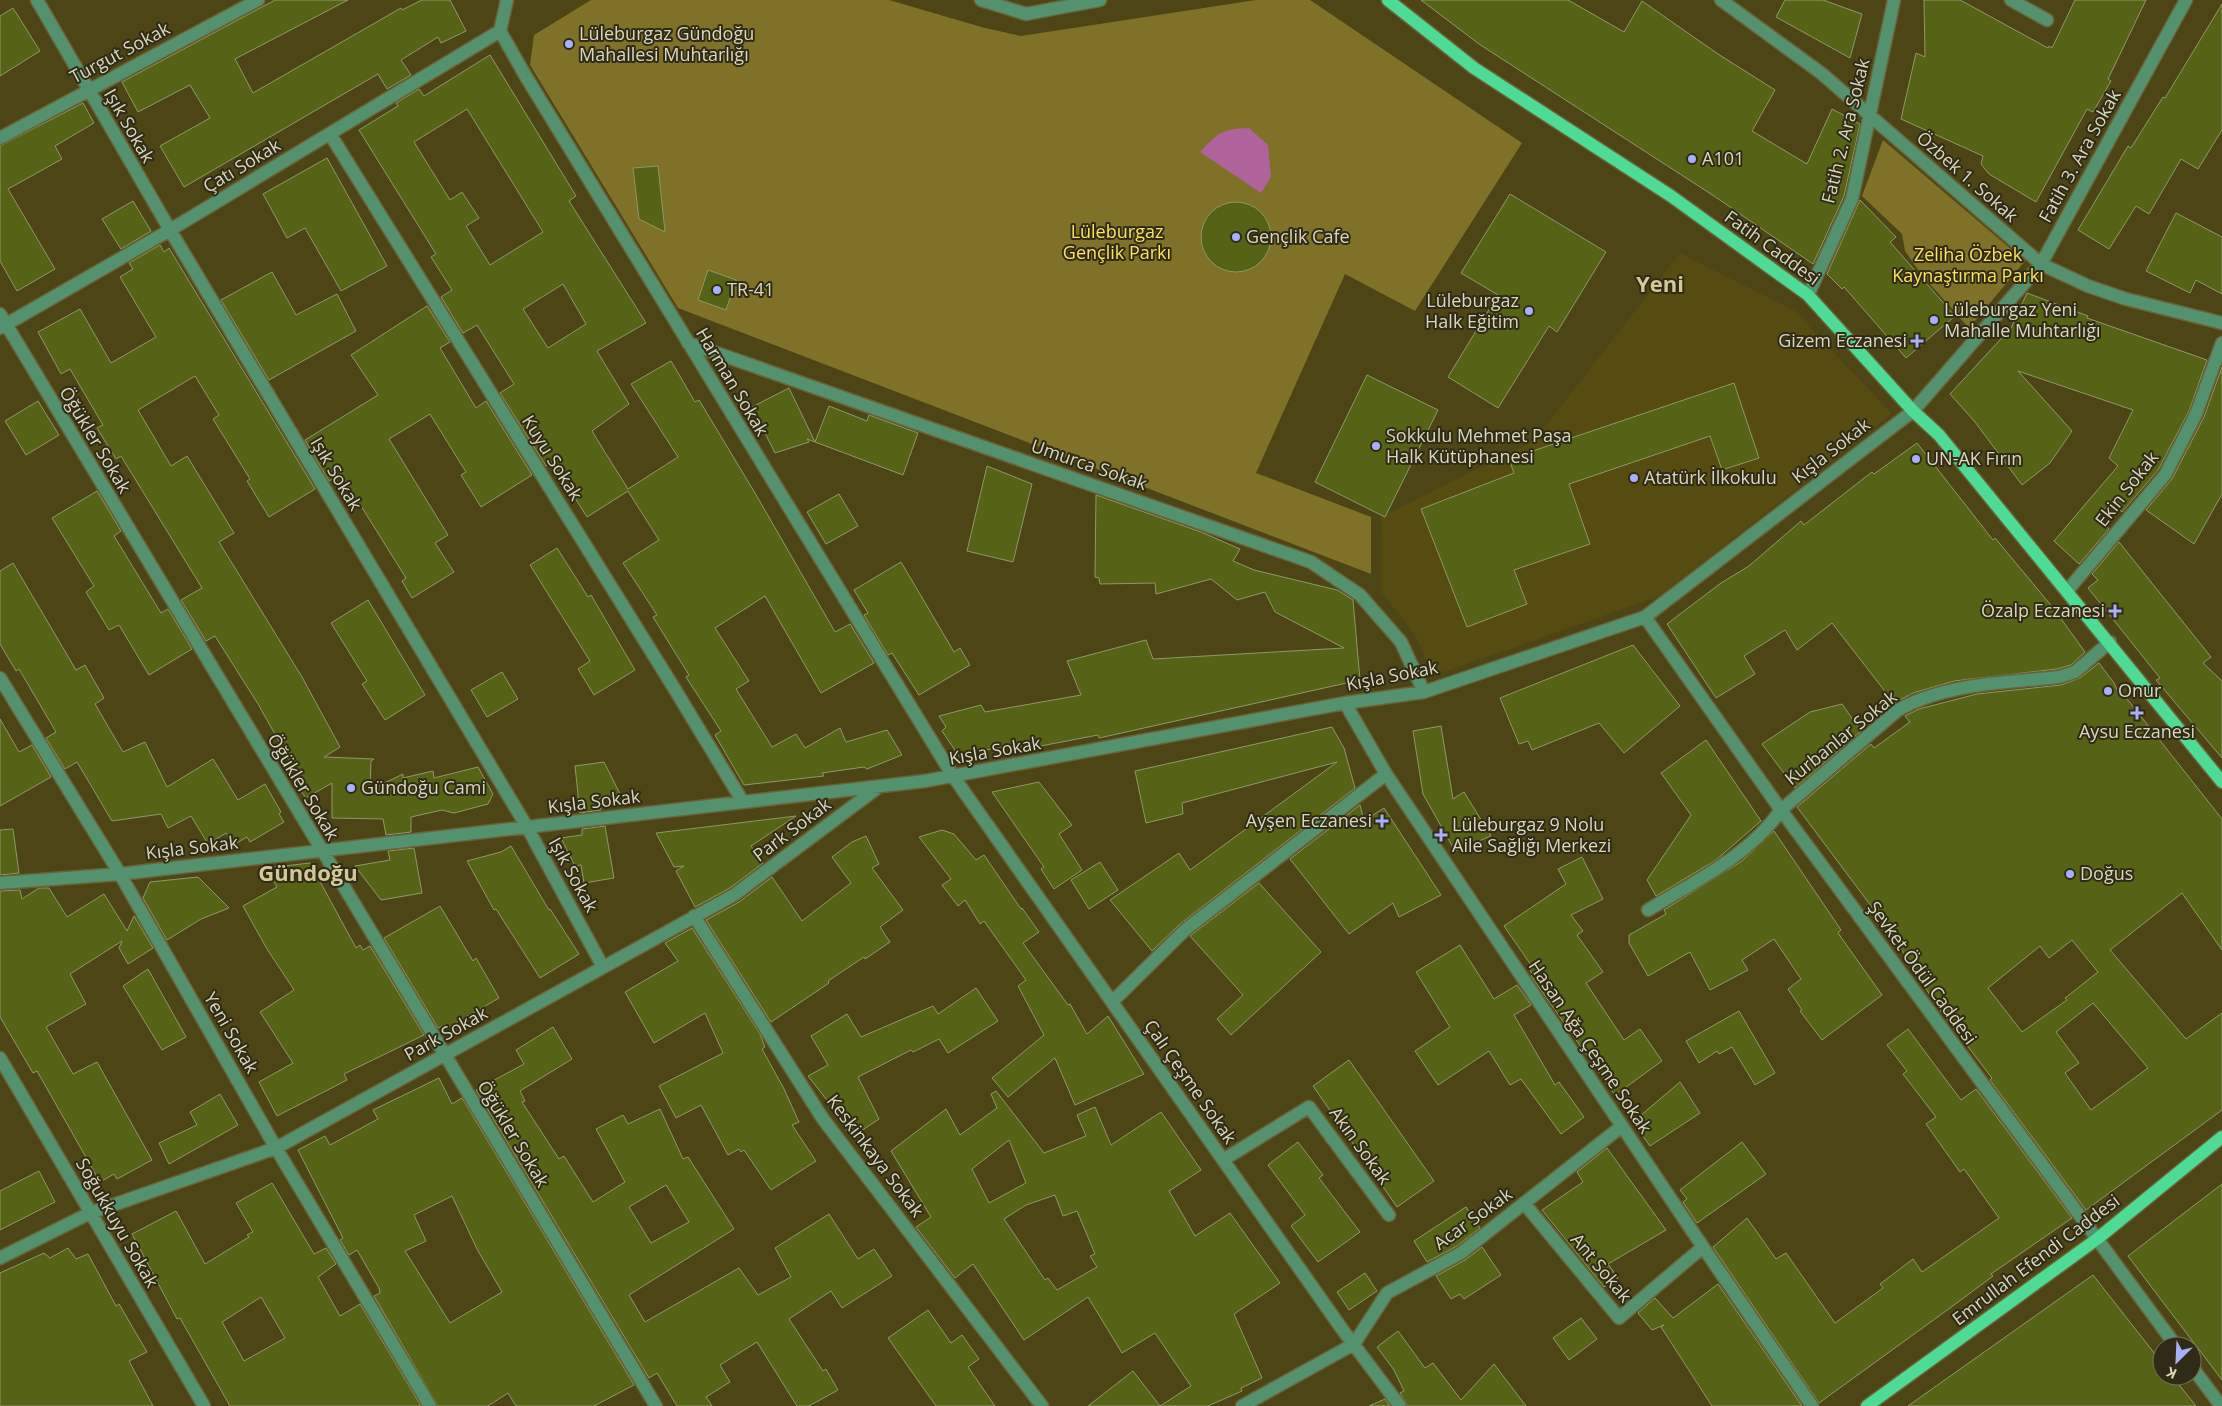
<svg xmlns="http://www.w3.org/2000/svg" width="2222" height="1406" font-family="'Open Sans',sans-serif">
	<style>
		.built { fill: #564b11 }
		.green { fill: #7f7127 }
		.water { fill: #b0629b }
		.building { fill: #566215; stroke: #8e986a; fill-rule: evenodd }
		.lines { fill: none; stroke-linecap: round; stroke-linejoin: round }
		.minor-casing { stroke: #6a6238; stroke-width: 15 }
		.major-casing { stroke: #6a6238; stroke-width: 15 }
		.minor { stroke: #53916f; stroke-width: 12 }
		.major { stroke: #4ddb96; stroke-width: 12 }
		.poi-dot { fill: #a8b0fc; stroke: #2f2b17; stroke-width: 2 }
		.labels { text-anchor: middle; stroke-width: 4; stroke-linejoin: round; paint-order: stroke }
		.poi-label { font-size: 18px; fill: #dbd7be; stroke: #2f2b17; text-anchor: start }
		.street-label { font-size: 18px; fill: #dbd7be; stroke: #2f2b17 }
		.park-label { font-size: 18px; fill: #fde35b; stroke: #2f2b17 }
		.district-label { font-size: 22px; font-weight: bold; fill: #d3c998; stroke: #2f2b17 }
	</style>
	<rect width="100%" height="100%" fill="#4e4516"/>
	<path class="built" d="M1680,253L1795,311L1892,414L1660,596L1432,676L1416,636L1381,592L1382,516L1534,441Z"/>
	<path class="green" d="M591,0H889L985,28L1021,36L1256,0H1310L1522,143L1415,311L1345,274L1256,473L1371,517V574L678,308L530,65L534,35Z
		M1883,140L2025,261L1969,328L1921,274L1905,251L1902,234L1862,196Z"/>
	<path class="water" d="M1249,128L1268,145L1271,177L1261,193L1200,152C1218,132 1223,129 1249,128Z"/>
	<path class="building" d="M275,0H348L235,59L253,93L401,8L402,10L422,0H450L466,31L441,43L438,37L401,60L411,75L387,89L378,74L184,187L160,146L210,118L190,85L138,112L122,82Z
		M1421,0H1568L1624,32L1642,1L1718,54L1775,90L1752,131L1807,164L1832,109L1860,124L1844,196L1813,264L1714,196L1479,44Z
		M1785,0H1823L1862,14L1850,58L1776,17Z
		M1924,0H1960L2048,48L2049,46L2052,48L2075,0H2146L2108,79L2111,81L2093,112L2087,109L2036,202L1989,174L1981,164L1983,156L1901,119L1916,53L1925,57Z
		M2222,4V130L2198,169L2181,159L2149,214L2136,206L2109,249L2078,230L2128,146L2131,148L2163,97L2165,98Z
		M13,8L40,51L0,76V16Z
		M490,55L576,196L569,201L646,323L597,351L629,404L592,431L603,449L628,489L678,457L631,384L671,361L695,402L699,400L755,493L835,632L850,624L874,663L821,693L765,596L715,628L749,681L736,689L772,747L796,734L805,748L840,728L846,742L887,730L902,755L867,769L864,767L822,773L824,776L744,785L715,735L721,731L686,677L689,675L653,617L657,615L623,563L659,540L628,491L587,517L552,462L546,466L500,393L514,384L477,325L463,333L441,297L452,290L431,257L436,254L359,130L398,106L396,103L419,89L424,96ZM467,109L543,232L490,265L466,226L479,218L462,192L450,200L414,142ZM563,284L586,324L548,348L523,309Z
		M83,103L94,123L55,146L62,159L8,189L55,269L17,291L0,261V146Z
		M327,158L387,266L341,291L305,228L287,238L263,194Z
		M658,166L665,232L639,219L633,168Z
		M1510,194L1606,252L1557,332L1549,326L1498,408L1448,377L1498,295L1461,273Z
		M1860,200L1896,237L1890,242L1955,316L1906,358L1844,287L1842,289L1827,274Z
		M133,201L151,231L121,249L102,219Z
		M1201 237a35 35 0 1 1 70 0a35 35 0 1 1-70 0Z
		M2176,213L2222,237V294L2196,280L2190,293L2146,271Z
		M160,245L164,252L169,248L315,489L269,517L247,481L250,479L213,419L219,415L195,376L138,410L171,466L187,456L234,533L219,542L302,677L340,747L324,757L374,759L371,761L370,790L403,774V778L433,771L434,778L478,767L493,794L488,804L454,813L442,810L411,817V832L386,835L383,819L332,818V783L306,798L287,772L294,768L258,704L215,636L206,641L181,600L202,588L121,456L116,459L97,428L103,425L70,369L61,374L38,332L80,309L111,363L156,337L120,277L133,269L129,263Z
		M708,270L736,280L726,310L698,300Z
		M272,272L296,315L337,294L356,331L269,380L221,300Z
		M2027,293L2088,316L2087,318L2207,360L2189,411L2158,470L2122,512L2111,502L2098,515L2109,529L2079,564L2054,541L2118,466L2109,458L2133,410L2018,371L2072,431L2050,463L2022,485L1975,422L1950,394L2011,328Z
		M427,306L450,342L440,348L476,408L486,401L532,475L481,507L461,475L466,472L430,414L389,439L448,535L435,543L454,572L412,598L402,581L406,578L341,474L329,481L305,440L378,395L351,355Z
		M2222,367V494L2194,544L2146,510L2172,479L2204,417Z
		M1367,375L1438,410L1385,517L1315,482Z
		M1734,383L1759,458L1722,470L1710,436L1569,484L1590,544L1514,570L1527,604L1467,627L1421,509L1514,473L1509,459Z
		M789,388L815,442L829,406L867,421L869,415L918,433L903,475L807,439L809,442L775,453L752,407Z
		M38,401L59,435L26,455L5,421Z
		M1917,443L1993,540L1995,538L2054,609L2085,652L2071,665L2057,669L1954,681L1913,693L1894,703L1832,623L1797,650L1785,630L1744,656L1755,674L1716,698L1667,624L1721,583L1749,566L1801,521L1804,525L1872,472L1874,474Z
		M987,466L1032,484L1013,562L967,551Z
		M97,491L121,531L114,536L161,613L168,609L192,649L149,675L119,625L109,630L86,592L94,586L52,518Z
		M839,494L858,526L826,544L807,512Z
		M1096,495L1201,532L1240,549L1233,561L1254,570L1337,590L1353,600L1360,680L1099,738L1098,735L1020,750L1019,743L959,756L942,731L946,727L939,716L981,705L985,712L1081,695L1067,661L1146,640L1153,659L1344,648L1275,612L1265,592L1237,600L1211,579L1156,594L1155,583L1100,584L1099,578L1095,577Z
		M2119,542L2211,657L2203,663L2222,681V758L2156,680L2160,678L2088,588L2098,580L2092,574Z
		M557,548L588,597L591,595L635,670L594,695L578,669L590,661L530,565Z
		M901,562L954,652L960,648L970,665L919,695L892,653L888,655L864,615L868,613L854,590Z
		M13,563L76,670L85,665L104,698L95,704L123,752L145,742L167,787L213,759L238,800L265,784L281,812L279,814L284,822L250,842L247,837L233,845L226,833L208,844L191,816L168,828L161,814L112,821L77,762L65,769L46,738L56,732L19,669L16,671L0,644V571Z
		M368,600L425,695L385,720L362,684L367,681L331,623Z
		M1633,645L1680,706L1624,753L1599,723L1532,750L1528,741L1519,744L1500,698Z
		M2099,663L2114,683L2120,696L2124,695L2222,819V950L2182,893L2110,950L2186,1039L2222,1013V1110L2086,1210L1990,1080L1992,1078L1937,1006L1892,934L1797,807L1871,744L1874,748L1910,722L1905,716L1919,709L1977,694L2061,685L2080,678ZM2072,940L2098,972L2065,998L2067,1000L2022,1032L1988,988L2040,946L2049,958ZM2093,1003L2148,1068L2091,1110L2065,1073L2079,1063L2056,1032Z
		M502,672L518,699L487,717L471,690Z
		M1842,704L1861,731L1795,788L1762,744L1810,712Z
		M0,719L19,752L32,745L51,777L0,806Z
		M1441,726L1453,799L1464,792L1491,836L1455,851L1423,794L1413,731Z
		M1332,727L1344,748L1355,788L1180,924L1152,951L1110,900L1179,853L1190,870L1337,762L1182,803L1183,814L1146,823L1135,771Z
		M1706,740L1761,821L1716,860L1656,896L1647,880L1691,815L1661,773Z
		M604,762L621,796L599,798L601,810L580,813L575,766Z
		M1039,782L1072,825L1059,834L1082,870L1054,889L1041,869L1044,867L992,792Z
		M1360,805L1364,821L1384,808L1441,895L1399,917L1393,903L1349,934L1290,859Z
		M796,816L751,846L763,863L730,888L695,907L676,871L684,866L674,867L656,833Z
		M605,826L614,878L584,883L581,865L575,866L561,838L582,835V829Z
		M13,829L19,873L0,875V830Z
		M942,830L954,834L976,860L984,855L1021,909L1022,908L1039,932L1023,943L1068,1005L1070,1004L1087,1034L1108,1016L1144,1074L1075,1105L1055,1058L1008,1097L992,1078L1044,1035L1018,986L1026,980L984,921L980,924L965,900L958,906L942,885L951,879L919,837Z
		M1774,831L1841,930L1838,933L1882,995L1822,1040L1800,1011L1802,1010L1788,989L1801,979L1774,939L1742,960L1748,970L1710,990L1690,952L1648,976L1629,943V935L1666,914L1664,910L1742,861Z
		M866,836L879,864L872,868L903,910L880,927L890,942L865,959L864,957L828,981L829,983L771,1022L706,920L739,902L772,877L802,921L851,883L832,857L852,842Z
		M511,846L549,910L550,909L579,954L540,978L496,909L494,910L467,861L501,852Z
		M414,848L422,893L381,900L355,866L390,860L388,851Z
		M1582,857L1603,899L1571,915L1583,931L1577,935L1603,972L1586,983L1624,1040L1640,1029L1662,1061L1615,1095L1531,976L1533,975L1530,970L1533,968L1504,926L1566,884L1558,869Z
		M1100,862L1118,890L1089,909L1071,880Z
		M310,863L356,948L360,945L363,950L370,946L424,1035L344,1074L347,1080L277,1116L259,1082L293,1063L260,1012L294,990L267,949L243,906L277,887L266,868Z
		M198,877L229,908L201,919L167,940L143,898L150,882Z
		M1259,883L1321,952L1231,1035L1217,1019L1243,995L1190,936Z
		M39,888H49L67,917L104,894L127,931L134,916L153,948L128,964L119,948L122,941L70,974L86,1004L46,1027L73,1074L97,1062L152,1160L117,1179L114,1174L100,1182L37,1071L33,1073L0,1017V891L20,890L22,899Z
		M440,906L473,961L476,958L499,998L447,1028L445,1025L438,1028L384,938Z
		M692,928L760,1034L765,1047L762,1049L784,1089L799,1122L792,1125L816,1161L771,1190L744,1150L741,1152L739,1149L728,1155L701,1105L676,1118L659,1086L723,1053L705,1013L654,1043L625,992L678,961L665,943Z
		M1460,945L1494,999L1517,985L1531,1005L1514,1015L1555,1085L1559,1082L1584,1117L1561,1134L1521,1079L1510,1085L1489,1051L1438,1085L1415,1051L1450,1027L1416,972Z
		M148,969L186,1037L162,1050L123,986Z
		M976,988L998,1021L948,1053L939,1039L913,1052L911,1050L858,1077L879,1119L855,1135L852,1128L847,1131L841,1118L808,1076L828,1065L811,1036L847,1014L861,1037L933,1006L938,1014Z
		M1739,1011L1775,1073L1755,1085L1732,1047L1719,1054L1717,1051L1699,1063L1686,1041Z
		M553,1027L572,1059L520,1091L525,1101L522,1102L559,1159L564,1156L593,1202L625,1182L596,1129L623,1115L628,1124L660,1109L683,1159L688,1157L734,1229L629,1295L645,1322L739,1268L758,1295L791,1277L775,1248L829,1214L858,1259L874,1249L892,1276L842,1308L831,1291L789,1319L823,1371L826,1369L838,1390L809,1406H797L757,1342L720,1365L730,1382L706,1397L712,1406H677L657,1373L649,1378L476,1090L524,1064L516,1050ZM666,1185L689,1222L651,1243L629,1207Z
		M1908,1029L1961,1100L1976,1089L2072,1218L1991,1274L1993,1276L1950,1308L1819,1403L1713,1247L1747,1218L1776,1259L1786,1253L1835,1323L1883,1288L1880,1284L1913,1259L1922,1272L1999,1218L1964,1169L1960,1172L1926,1124L1936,1117L1903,1074L1907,1071L1887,1045Z
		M1349,1060L1434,1181L1397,1207L1313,1086Z
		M439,1078L452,1104L462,1098L634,1385L594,1406H516L508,1393L488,1406H438L374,1296L380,1293L379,1288L357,1250L349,1255L340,1240L343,1238L298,1150L325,1136L330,1145L378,1119L373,1110ZM452,1196L477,1249L502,1292L450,1323L405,1251L426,1241L414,1215Z
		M1680,1082L1700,1113L1650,1146L1633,1122Z
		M996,1091L1044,1153L1086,1136L1077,1115L1095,1107L1111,1145L1161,1112L1201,1170L1169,1191L1195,1236L1230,1213L1280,1283L1234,1314L1262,1378L1241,1388L1242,1391L1208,1406H1088L1133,1371L1160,1406L1191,1386L1155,1333L1122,1353L1088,1297L1024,1340L973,1264L955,1278L916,1227L931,1217L891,1151L946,1109L960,1135L997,1108L991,1094ZM1009,1140L1026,1183L989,1203L972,1169ZM1055,1195L1063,1216L1077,1211L1095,1254L1090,1256L1097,1267L1057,1290L1048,1278L1045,1280L1004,1219L1026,1205Z
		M220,1094L238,1125L169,1164L159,1143L197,1125L190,1112Z
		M1298,1142L1323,1175L1319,1178L1360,1232L1318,1262L1291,1226L1305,1215L1268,1165Z
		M1742,1142L1766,1174L1697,1223L1683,1202L1687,1199L1680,1190Z
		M1607,1148L1666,1230L1608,1264L1618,1278L1604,1287L1542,1210L1583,1182L1577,1172Z
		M39,1171L55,1202L0,1230V1191Z
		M272,1183L314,1254L326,1248L336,1264L318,1277L340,1316L360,1304L421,1406H230L180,1318L177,1319L132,1234L176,1211L205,1264L249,1237L247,1235L253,1232L236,1203ZM261,1297L285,1338L244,1361L222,1322Z
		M2222,1184V1380L2128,1256Z
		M1466,1207L1480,1228L1457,1246L1427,1262L1414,1241Z
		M1482,1247L1501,1275L1464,1299L1460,1294L1451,1299L1436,1276L1465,1260Z
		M68,1248L76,1259L88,1254L116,1306L119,1304L147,1352L129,1361L153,1406H0V1273L44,1253L50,1258Z
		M1365,1273L1377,1291L1349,1310L1337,1292Z
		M2093,1275L2162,1363V1376H2172L2196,1406H1908Z
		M1718,1284L1802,1406H1712L1661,1327L1664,1325L1652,1330L1638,1313L1655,1298L1673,1318Z
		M928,1310L951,1343L962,1335L979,1359L968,1367L995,1406H936L888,1338Z
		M1581,1318L1597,1339L1569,1360L1553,1338Z
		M1398,1331L1425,1368L1433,1363L1461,1400L1494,1364L1526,1406H1408L1400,1393L1404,1391L1394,1370L1377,1347Z
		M1385,1399L1390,1406H1369Z"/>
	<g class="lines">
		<g class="minor-casing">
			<path id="minor" d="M37,0L170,230L527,827L603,967
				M507,0L500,31L525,75L953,776L1342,1329L1400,1406
				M981,0L1026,14L1100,0
				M1721,0L1821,73L2041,264L2088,286L2126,299L2222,323
				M2011,0L2047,20
				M330,134L674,688L743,802
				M0,138L258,0
				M1808,295L1852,199L1894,0
				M0,314L656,1406
				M0,328L170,230L500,31
				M688,343L1311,562L1360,595L1401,642L1424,692
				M2067,591L2165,475L2196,414L2222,343
				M1645,617L1781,810L2176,1346
				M0,678L120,874L276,1148L430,1406
				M1345,703L1386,774L1703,1247L1812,1406
				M0,883L120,874L925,781L1345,703L1424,692L1645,617L1913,411L2041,264L2186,0
				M1648,910C1695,881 1749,856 1781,810L1898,710C1945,683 2006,683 2059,677L2075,672L2110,642
				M694,916L823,1119L1042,1406
				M1112,1002L1185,930L1386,774
				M0,1058L204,1406
				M1223,1160L1309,1107L1389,1215
				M1524,1203L1619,1318L1703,1247
				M0,1258L90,1213L276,1148L734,895L880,786
				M2192,1367L2221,1406
				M1242,1406L1354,1344L1387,1293L1461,1253L1622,1126"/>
		</g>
		<g class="major-casing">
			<path id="major" d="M1388,0L1474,68L1671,196L1808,295L1913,411L1939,435L2222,782
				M1867,1406L2097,1239L2222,1137"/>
		</g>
		<use href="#minor" class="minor"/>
		<use href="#major" class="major"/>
	</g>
	<g class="poi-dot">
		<circle cx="569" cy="44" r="5"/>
		<circle cx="1692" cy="159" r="5"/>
		<circle cx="1236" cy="237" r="5"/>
		<circle cx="717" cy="290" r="5"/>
		<circle cx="1529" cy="311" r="5"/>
		<circle cx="1934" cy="320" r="5"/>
		<path d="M1914.5 333.5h5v5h5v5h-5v5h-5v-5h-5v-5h5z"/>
		<circle cx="1376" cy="446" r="5"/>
		<circle cx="1916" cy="459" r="5"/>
		<circle cx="1634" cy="478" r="5"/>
		<path d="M2112.5 603.5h5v5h5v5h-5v5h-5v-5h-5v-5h5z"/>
		<circle cx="2108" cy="691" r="5"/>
		<path d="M2134.5 705.5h5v5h5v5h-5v5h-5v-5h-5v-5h5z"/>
		<circle cx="351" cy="788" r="5"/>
		<path d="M1379.5 813.5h5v5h5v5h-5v5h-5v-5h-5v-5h5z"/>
		<path d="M1438.5 827.5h5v5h5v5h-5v5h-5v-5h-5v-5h5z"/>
		<circle cx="2070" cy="874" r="5"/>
	</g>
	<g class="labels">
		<g class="poi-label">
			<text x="579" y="40">Lüleburgaz Gündoğu<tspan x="579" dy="21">Mahallesi Muhtarlığı</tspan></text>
			<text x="1702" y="165">A101</text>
			<text x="1246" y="243">Gençlik Cafe</text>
			<text x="727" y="296">TR-41</text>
			<text x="1519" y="307" text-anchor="end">Lüleburgaz<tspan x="1519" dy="21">Halk Eğitim</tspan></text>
			<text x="1944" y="316">Lüleburgaz Yeni<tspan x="1944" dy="21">Mahalle Muhtarlığı</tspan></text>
			<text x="1907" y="347" text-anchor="end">Gizem Eczanesi</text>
			<text x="1386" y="442">Sokkulu Mehmet Paşa<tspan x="1386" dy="21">Halk Kütüphanesi</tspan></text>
			<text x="1926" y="465">UN-AK Fırın</text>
			<text x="1644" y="484">Atatürk İlkokulu</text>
			<text x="2105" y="617" text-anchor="end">Özalp Eczanesi</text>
			<text x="2118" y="697">Onur</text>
			<text x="2137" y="738" text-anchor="middle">Aysu Eczanesi</text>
			<text x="361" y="794">Gündoğu Cami</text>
			<text x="1372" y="827" text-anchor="end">Ayşen Eczanesi</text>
			<text x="1452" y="831">Lüleburgaz 9 Nolu<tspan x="1452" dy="21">Aile Sağlığı Merkezi</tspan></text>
			<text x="2080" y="880">Doğus</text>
		</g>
		<g class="street-label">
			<text transform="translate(120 53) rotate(-28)" y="6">Turgut Sokak</text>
			<text transform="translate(129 126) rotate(60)" y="6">Işık Sokak</text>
			<text transform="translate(1846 131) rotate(-76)" y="6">Fatih 2. Ara Sokak</text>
			<text transform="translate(2080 156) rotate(-61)" y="6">Fatih 3. Ara Sokak</text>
			<text transform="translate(242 166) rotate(-31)" y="6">Çatı Sokak</text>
			<text transform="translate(1967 177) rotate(41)" y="6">Özbek 1. Sokak</text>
			<text transform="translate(1772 248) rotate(36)" y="6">Fatih Caddesi</text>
			<text transform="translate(732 382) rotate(59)" y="6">Harman Sokak</text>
			<text transform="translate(95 440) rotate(59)" y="6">Öğükler Sokak</text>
			<text transform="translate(1831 451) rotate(-38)" y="6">Kışla Sokak</text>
			<text transform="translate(552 458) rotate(58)" y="6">Kuyu Sokak</text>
			<text transform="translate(1089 465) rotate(19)" y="6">Umurca Sokak</text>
			<text transform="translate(336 474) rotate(59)" y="6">Işık Sokak</text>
			<text transform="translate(2127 489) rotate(-52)" y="6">Ekin Sokak</text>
			<text transform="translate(1392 676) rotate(-11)" y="6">Kışla Sokak</text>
			<text transform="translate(1841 738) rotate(-39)" y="6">Kurbanlar Sokak</text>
			<text transform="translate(995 751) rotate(-10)" y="6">Kışla Sokak</text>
			<text transform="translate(303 787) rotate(59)" y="6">Öğükler Sokak</text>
			<text transform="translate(594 802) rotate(-7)" y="6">Kışla Sokak</text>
			<text transform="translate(792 830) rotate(-37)" y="6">Park Sokak</text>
			<text transform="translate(192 848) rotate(-7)" y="6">Kışla Sokak</text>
			<text transform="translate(573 875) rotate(61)" y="6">Işık Sokak</text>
			<text transform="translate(1922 973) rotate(54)" y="6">Şevket Ödül Caddesi</text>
			<text transform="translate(231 1033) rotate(60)" y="6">Yeni Sokak</text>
			<text transform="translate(446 1034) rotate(-29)" y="6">Park Sokak</text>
			<text transform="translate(1590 1047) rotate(56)" y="6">Hasan Ağa Çeşme Sokak</text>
			<text transform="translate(1190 1082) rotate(55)" y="6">Çalı Çeşme Sokak</text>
			<text transform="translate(513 1134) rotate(59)" y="6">Öğükler Sokak</text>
			<text transform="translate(1360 1146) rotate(54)" y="6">Akın Sokak</text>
			<text transform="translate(875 1156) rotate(53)" y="6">Keskinkaya Sokak</text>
			<text transform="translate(1473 1219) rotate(-36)" y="6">Acar Sokak</text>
			<text transform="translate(117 1223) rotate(60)" y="6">Soğukkuyu Sokak</text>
			<text transform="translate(2036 1260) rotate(-37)" y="6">Emrullah Efendi Caddesi</text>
			<text transform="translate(1601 1268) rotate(50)" y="6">Ant Sokak</text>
		</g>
		<g class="park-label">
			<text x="1117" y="238">Lüleburgaz<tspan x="1117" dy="21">Gençlik Parkı</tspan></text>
			<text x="1968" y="261">Zeliha Özbek<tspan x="1968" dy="21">Kaynaştırma Parkı</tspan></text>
		</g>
		<g class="district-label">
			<text x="1660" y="292">Yeni</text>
			<text x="308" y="881">Gündoğu</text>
		</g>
	</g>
	<g transform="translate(2177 1361) rotate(204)"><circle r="24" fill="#2f2b17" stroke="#74705a"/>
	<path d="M0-4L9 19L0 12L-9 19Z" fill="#a8b0fc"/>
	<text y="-8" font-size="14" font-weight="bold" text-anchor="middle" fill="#dbd7be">K</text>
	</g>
</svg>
